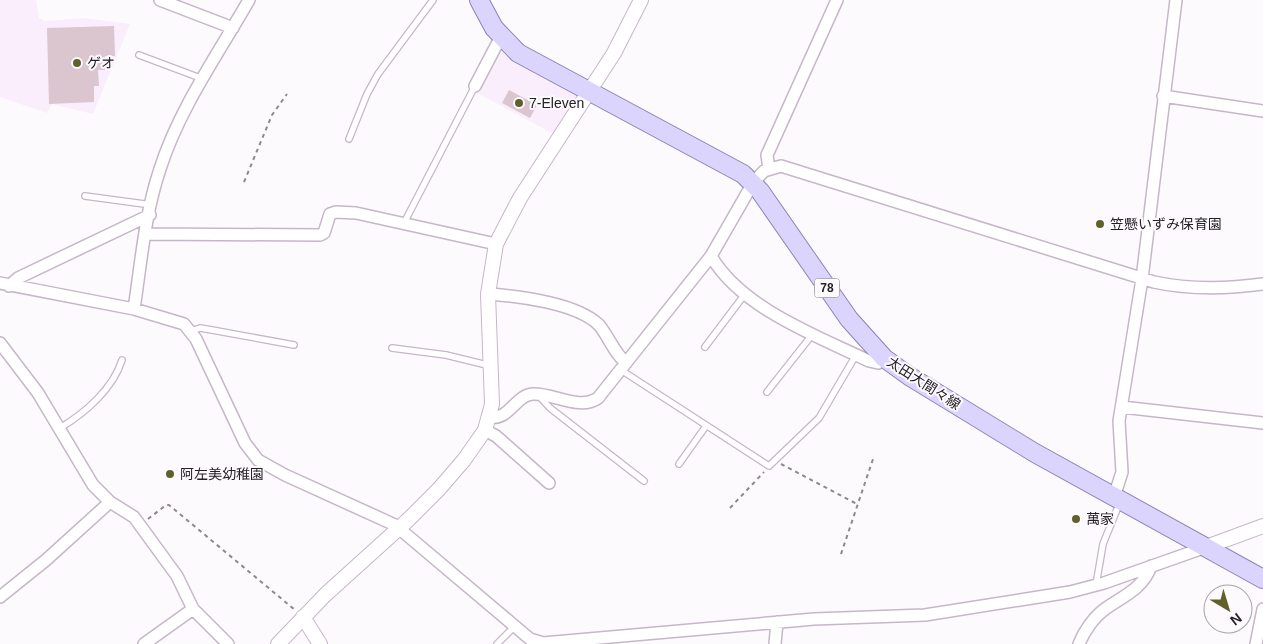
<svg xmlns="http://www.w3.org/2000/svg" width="1263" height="644" font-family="Arial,'Noto Sans JP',sans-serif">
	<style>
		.built { fill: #faeefc }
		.building { fill: #dbc5ce }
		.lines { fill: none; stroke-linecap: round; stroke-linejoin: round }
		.service-casing { stroke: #c5b7c7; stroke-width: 8 }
		.minor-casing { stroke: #c5b7c7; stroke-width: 14 }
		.tertiary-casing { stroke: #c5b7c7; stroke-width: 16 }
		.primary-casing { stroke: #8c83b2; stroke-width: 20 }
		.path { stroke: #8c888d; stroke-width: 2; stroke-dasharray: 4 4; stroke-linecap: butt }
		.service { stroke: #fff; stroke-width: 5.5 }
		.minor { stroke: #fff; stroke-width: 11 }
		.tertiary { stroke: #fff; stroke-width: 14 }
		.primary { stroke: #dbd5fe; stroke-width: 18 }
		.poi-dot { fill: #60602d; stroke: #fdfafe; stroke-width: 2 }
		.labels { text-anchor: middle; stroke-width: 4; stroke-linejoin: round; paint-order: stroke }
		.shield { fill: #fdfafe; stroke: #666167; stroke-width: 1 }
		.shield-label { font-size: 12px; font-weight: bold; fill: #252026 }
		.poi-label { font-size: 14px; fill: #252026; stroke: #fdfafe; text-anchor: start }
		.street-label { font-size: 14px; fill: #252026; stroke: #fdfafe }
	</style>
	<rect width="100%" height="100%" fill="#fdfafe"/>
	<path class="built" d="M0,0H36L39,18L45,21L84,18L130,24L93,114L52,104L47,113L0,97Z
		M505,50L577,91L578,96L554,134L477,93L499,51Z"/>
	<path class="building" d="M114,26L115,56H105V70H98L99,86H94V102L49,104L47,28Z
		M509,90L537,105L530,118L502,103Z"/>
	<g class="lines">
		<g class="service-casing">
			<path id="service" d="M139,55L203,79
				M349,139L367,94L378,74L433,0
				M85,196L152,205
				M404,223L475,86
				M191,331L200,328L212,330L294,345
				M705,347L745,294
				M392,348L446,355L491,366
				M621,370L769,466L819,418L856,355
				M767,392L812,335
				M539,396L550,408L644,481
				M60,428C85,413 113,389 122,360
				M679,464L706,426
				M1096,585L1103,544L1120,502
				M497,644L515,626"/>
		</g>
		<g class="minor-casing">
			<path id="minor" d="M160,0L233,28
				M475,86L497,44L502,39
				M1163,96L1263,111
				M769,169L767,155L837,0
				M146,234L320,235L324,233L330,214L336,212L356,213L496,244
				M711,256C741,308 817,336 869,361L878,363L884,358
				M0,283L134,309L184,324L196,339L245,443L258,460L285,475L395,525L530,639L543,643L814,619L925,615L1070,592L1104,583L1206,547
				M9,286L18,278L150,215
				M488,294C518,296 577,303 599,325C609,337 614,353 626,363
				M134,309C141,263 145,213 160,169C179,109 218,54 249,0
				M0,343L38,393L93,485L110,502L134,517L177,576L193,609L228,644
				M1122,407L1263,423
				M490,417C510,420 515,395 533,394C553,393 580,411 598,398L711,256L753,183L764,171L781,166L1154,282C1191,290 1226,289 1263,284
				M485,430L496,436L549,483
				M1114,497L1122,472L1119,421L1142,279L1176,0
				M0,597L46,560L110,502
				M144,644L193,609
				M775,644L777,622
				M1079,644C1084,631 1094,617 1105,609C1123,596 1143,589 1151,566
				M1256,644L1263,609"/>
		</g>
		<g class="tertiary-casing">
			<path id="tertiary" d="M1206,547L1263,526
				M303,617L320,644
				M278,644L325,595L409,519L439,489L464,460L485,430L492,404L488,294L496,244L520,198L614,53L641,0"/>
		</g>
		<g class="primary-casing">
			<path id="primary" d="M479,0L494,28L518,53L743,174L760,191L849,319L884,358L909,376L1035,453L1263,579"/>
		</g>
		<path class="path" d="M244,182L272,115L287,94
			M781,464L857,504
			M730,508L764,472
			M148,519L166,505H169L295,610
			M841,554L873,459"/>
		<use href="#service" class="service"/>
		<use href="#minor" class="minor"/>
		<use href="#tertiary" class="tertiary"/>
		<use href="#primary" class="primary"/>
	</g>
	<g class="poi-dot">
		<circle cx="77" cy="63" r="5"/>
		<circle cx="519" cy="103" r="5"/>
		<circle cx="1100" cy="224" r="5"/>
		<circle cx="170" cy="474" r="5"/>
		<circle cx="1076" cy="519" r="5"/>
	</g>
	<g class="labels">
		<rect class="shield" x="814.5" y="278.5" width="25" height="19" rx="4"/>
		<g class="shield-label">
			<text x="827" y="292">78</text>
		</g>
		<g class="poi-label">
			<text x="87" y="68">ゲオ</text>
			<text x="529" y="108">7-Eleven</text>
			<text x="1110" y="229">笠懸いずみ保育園</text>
			<text x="180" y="479">阿左美幼稚園</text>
			<text x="1086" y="524">萬家</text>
		</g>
		<g class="street-label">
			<text transform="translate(924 383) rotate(33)" y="5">太田大間々線</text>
		</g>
	</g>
	<g transform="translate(1228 609) rotate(142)"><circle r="24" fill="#fdfafe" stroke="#a7a3a8"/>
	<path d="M0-4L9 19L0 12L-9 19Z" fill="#60602d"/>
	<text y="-8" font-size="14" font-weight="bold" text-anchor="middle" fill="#252026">N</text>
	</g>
</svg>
